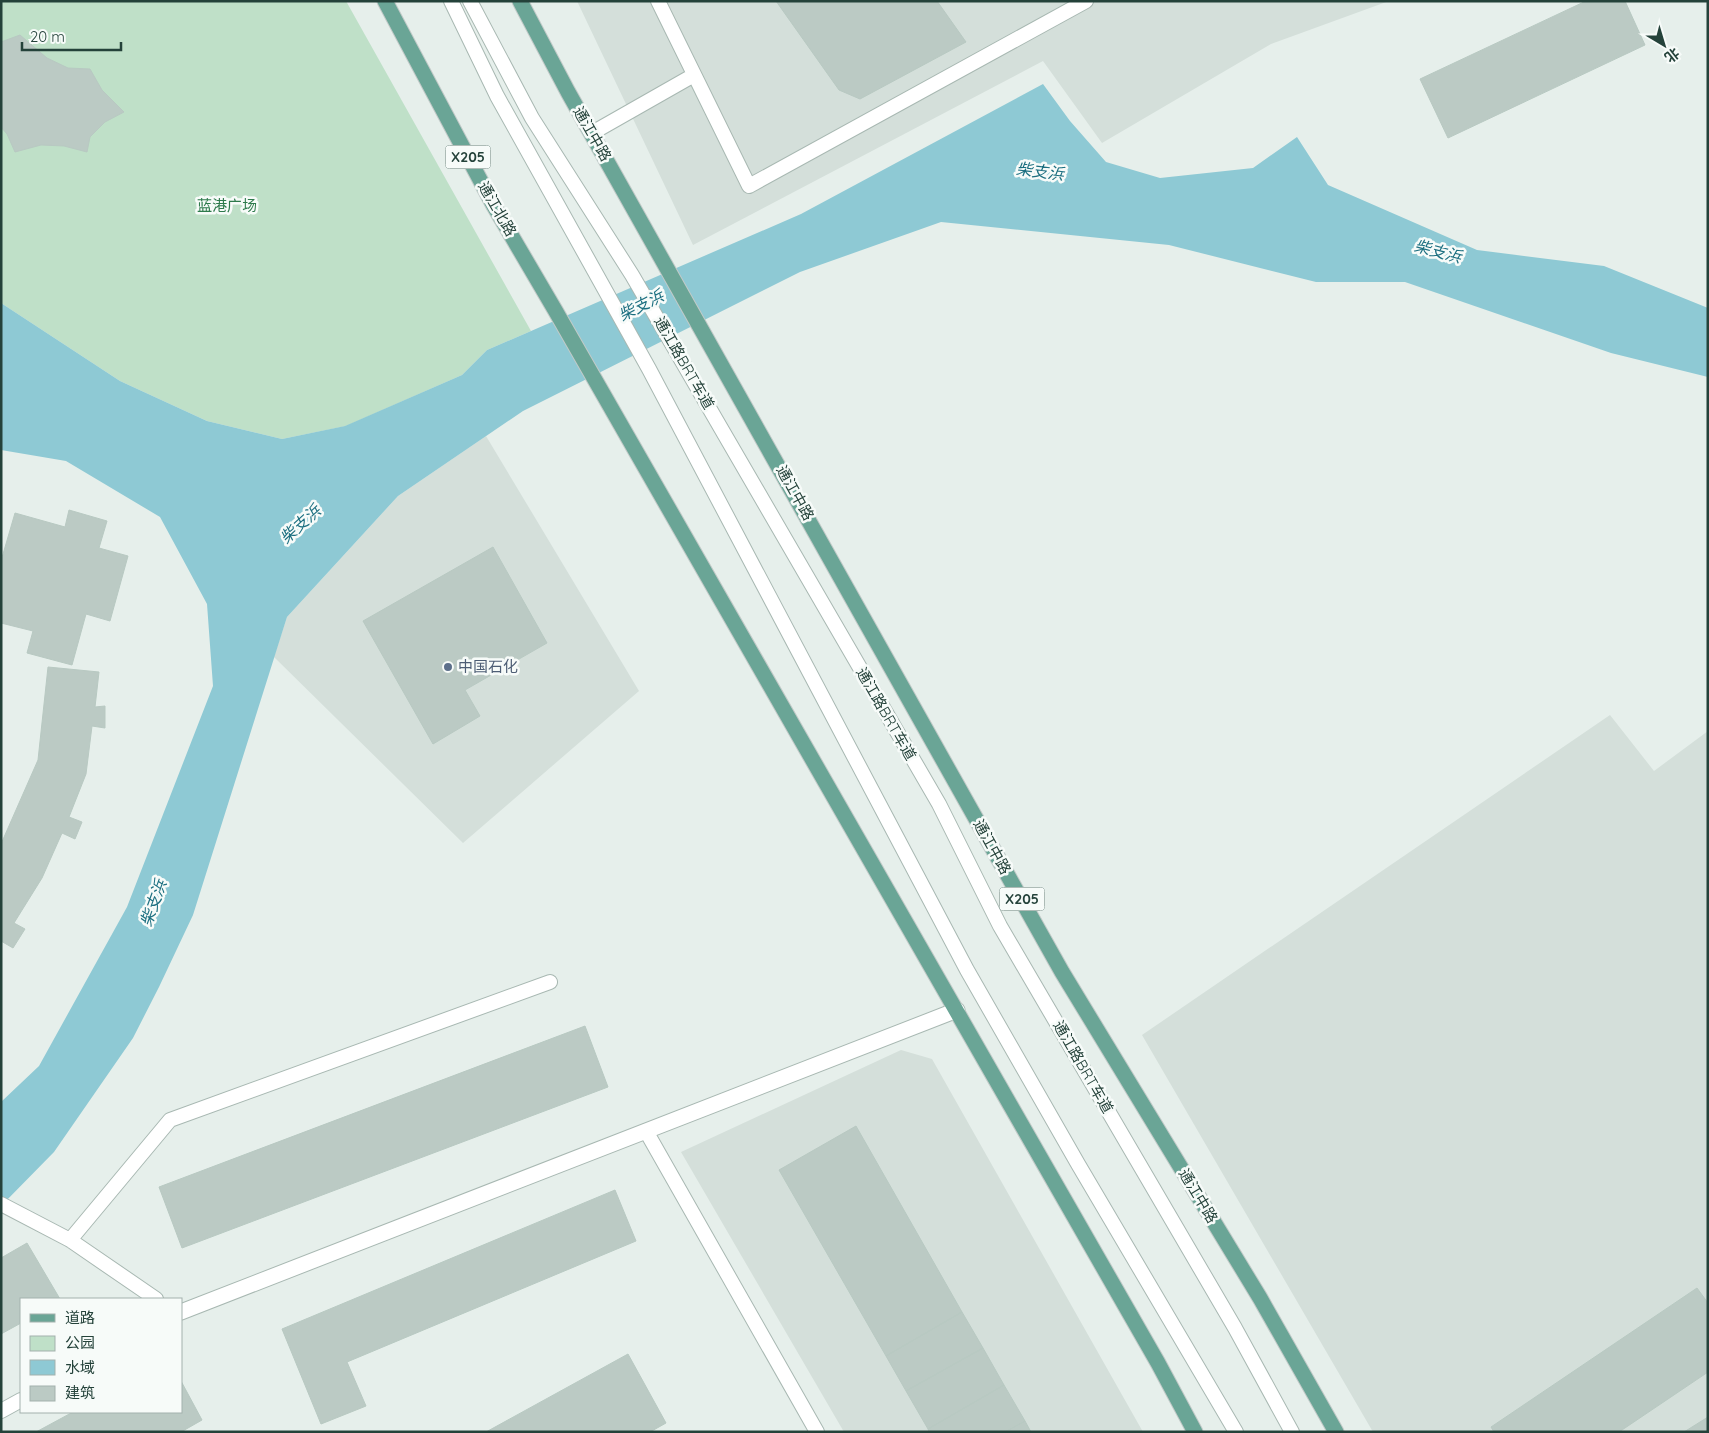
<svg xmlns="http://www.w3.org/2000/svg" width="1709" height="1433" font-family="Quicksand,'Noto Sans SC',sans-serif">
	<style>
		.built { fill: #d4dfda }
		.green { fill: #bfe0c8 }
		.water { fill: #8ec9d4 }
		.building { fill: #bbcac4; stroke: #b8c9c2 }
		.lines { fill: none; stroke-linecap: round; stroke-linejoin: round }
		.service-casing { stroke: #a8b8b2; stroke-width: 16 }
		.minor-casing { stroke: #a8b8b2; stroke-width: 17 }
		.primary-casing { stroke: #c2cac8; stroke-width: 17 }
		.service { stroke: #fff; stroke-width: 14 }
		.minor { stroke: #fff; stroke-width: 15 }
		.primary { stroke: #6aa596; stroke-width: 15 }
		.service-dot { fill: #5c6f8a; stroke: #f7fbf9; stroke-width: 2 }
		.labels { text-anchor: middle; stroke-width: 5; stroke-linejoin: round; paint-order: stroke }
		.shield { fill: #f7fbf9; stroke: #637a73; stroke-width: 1 }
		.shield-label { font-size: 14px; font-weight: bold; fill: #24423a }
		.street-label { font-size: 15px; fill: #24423a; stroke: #f7fbf9 }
		.park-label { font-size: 15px; fill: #2d7a4b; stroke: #f7fbf9 }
		.service-label { font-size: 15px; fill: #4e5e75; stroke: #f7fbf9; text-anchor: start }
		.water-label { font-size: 16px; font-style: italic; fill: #1c6f80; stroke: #f7fbf9 }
	</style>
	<rect width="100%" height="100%" fill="#e6efeb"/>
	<path class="built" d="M577,1H1389L1271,44L1102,143L1043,61L693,245Z
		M486,436L639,691L463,843L274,657L287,617L398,496Z
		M1610,715L1654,771L1708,731V1432H1373L1142,1035Z
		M901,1050L932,1059L1143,1432H844L681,1152Z"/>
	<path class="green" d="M1,1H346L531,331L487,350L462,375L346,426L282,439L207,421L120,381L1,303Z"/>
	<path class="water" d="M1043,84L1070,121L1106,162L1160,178L1253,168L1297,137L1328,185L1477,250L1604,266L1708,308V377L1611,353L1405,282H1316L1169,245L941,222L800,272L523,411L398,496L287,617L193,915L159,987L133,1038L54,1152L1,1206V1102L39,1066L127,907L213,686L207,604L160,517L66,461L1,450V303L120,381L207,421L282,439L345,426L462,375L487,350L801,214Z"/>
	<path class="building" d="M776,1H937L966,42L860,99L839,90Z
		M1586,1H1625L1645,45L1448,138L1420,79Z
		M20,35L47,58L68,68L90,69L102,90L124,112L105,122L90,137L87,152L64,146L41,145L15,152L7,134L1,127V42Z
		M69,510L107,521L99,548L128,556L110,621L86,614L72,665L27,653L33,631L1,623V561L15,513L65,527Z
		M493,547L547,643L465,690L480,716L433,744L363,621Z
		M48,667L99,672L95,707L105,706V728L92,726L86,774L69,817L82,822L75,839L62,833L42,878L14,923L25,929L13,948L1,941V844L38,760Z
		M585,1026L608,1087L182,1248L159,1187Z
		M856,1126L962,1312L886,1356L779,1170Z
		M615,1190L636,1241L347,1362L366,1406L321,1424L282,1329Z
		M27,1243L60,1299H21V1323L1,1334V1258Z
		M1697,1288L1708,1303V1372L1619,1432H1494L1491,1427Z
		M962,1312L983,1348L906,1391L886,1356Z
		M983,1348L1004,1385L928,1429L906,1391Z
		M628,1354L666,1423L650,1432H486Z
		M181,1381L202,1420L181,1432H36L73,1412H181Z
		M1004,1385L1025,1421L1005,1432H929L928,1429Z
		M1708,1417V1432H1684Z
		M1025,1421L1031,1432H1005Z"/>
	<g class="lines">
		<g class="service-casing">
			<path id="service" d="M451,1L497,96L649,369L967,970L1078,1164L1236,1432
				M470,1L532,118L632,275L939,804L1000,926L1235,1328L1292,1432
				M658,1L749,186L1086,1
				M592,133L694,75
				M646,1131L817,1432
				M1,1204L70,1240L156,1299
				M70,1240L170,1120L550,982
				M1,1411L21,1400"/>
		</g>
		<g class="minor-casing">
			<path id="minor" d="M181,1312L957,1010"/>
		</g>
		<g class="primary-casing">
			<path id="primary" d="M385,1L494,206L555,310L1158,1363L1195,1432
				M520,1L568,92L1062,972L1260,1298L1336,1432"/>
		</g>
		<use href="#service" class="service"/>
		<use href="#minor" class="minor"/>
		<use href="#primary" class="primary"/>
	</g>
	<circle class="service-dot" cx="448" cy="667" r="5"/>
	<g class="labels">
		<g class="shield">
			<rect x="445.5" y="145.5" width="45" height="23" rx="4"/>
			<rect x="999.5" y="887.5" width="45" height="23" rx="4"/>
		</g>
		<g class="shield-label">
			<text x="468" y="162">X205</text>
			<text x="1022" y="904">X205</text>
		</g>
		<g class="street-label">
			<text transform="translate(592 134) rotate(60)" y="5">通江中路</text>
			<text transform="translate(497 209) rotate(60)" y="5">通江北路</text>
			<text transform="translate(684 363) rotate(60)" y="5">通江路BRT车道</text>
			<text transform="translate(795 493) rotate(61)" y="5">通江中路</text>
			<text transform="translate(886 714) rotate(60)" y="5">通江路BRT车道</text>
			<text transform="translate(992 847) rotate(61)" y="5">通江中路</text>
			<text transform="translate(1083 1067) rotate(60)" y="5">通江路BRT车道</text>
			<text transform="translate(1198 1196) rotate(59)" y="5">通江中路</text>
		</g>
		<g class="park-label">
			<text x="227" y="211">蓝港广场</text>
		</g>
		<g class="service-label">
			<text x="458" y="672">中国石化</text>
		</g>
		<g class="water-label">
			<text transform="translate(1040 171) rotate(7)" y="6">柴支浜</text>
			<text transform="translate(1438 251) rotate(15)" y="6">柴支浜</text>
			<text transform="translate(641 305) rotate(-27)" y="6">柴支浜</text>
			<text transform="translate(300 524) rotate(-42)" y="6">柴支浜</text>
			<text transform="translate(153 903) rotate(-70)" y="6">柴支浜</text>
		</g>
	</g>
	<rect width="1709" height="1433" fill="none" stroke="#24423a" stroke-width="5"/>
	<rect x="20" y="1298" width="162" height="115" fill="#f7fbf9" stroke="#a3b1ad"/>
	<rect x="30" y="1314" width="25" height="8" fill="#6aa596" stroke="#a3b1ad"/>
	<text x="65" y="1323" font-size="15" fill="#24423a">道路</text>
	<rect x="30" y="1336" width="25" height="15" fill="#bfe0c8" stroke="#a3b1ad"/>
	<text x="65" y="1348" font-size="15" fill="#24423a">公园</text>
	<rect x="30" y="1360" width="25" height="15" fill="#8ec9d4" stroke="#a3b1ad"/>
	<text x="65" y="1373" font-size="15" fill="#24423a">水域</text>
	<rect x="30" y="1386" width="25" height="15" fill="#bbcac4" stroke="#a3b1ad"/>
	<text x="65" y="1398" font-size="15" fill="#24423a">建筑</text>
	<g transform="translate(1664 45) rotate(142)" stroke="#f7fbf9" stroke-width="4" paint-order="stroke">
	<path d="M0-4L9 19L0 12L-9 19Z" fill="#24423a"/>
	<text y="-8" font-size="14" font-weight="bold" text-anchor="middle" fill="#24423a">北</text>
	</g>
	<path d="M22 42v8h99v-8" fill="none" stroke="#24423a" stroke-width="2.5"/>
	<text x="30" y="42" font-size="15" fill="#24423a" stroke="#f7fbf9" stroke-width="4" paint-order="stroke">20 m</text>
</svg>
